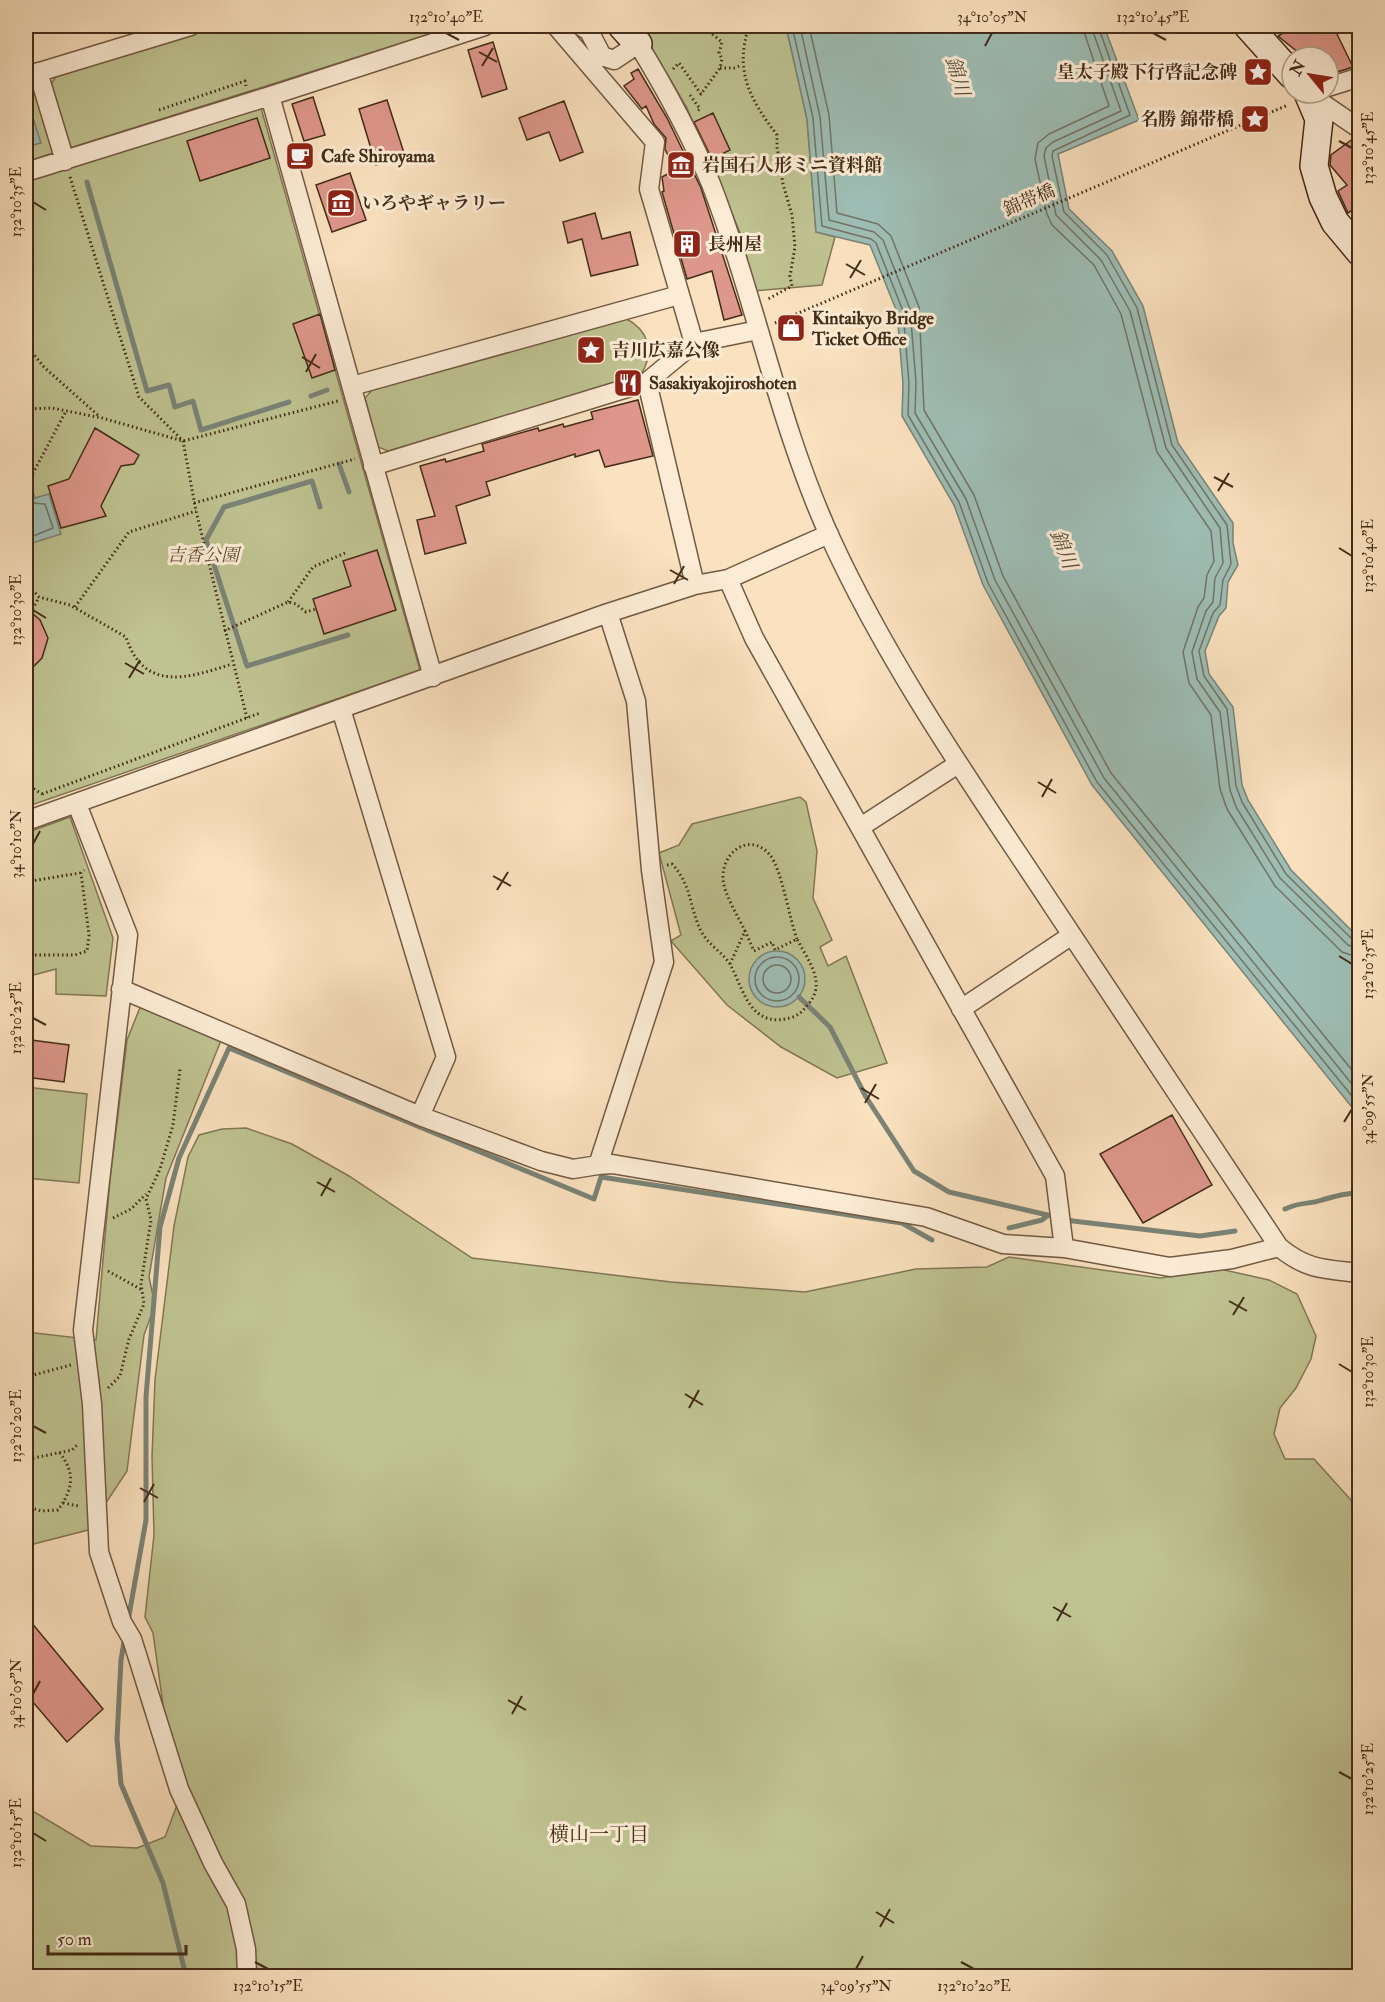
<svg xmlns="http://www.w3.org/2000/svg" width="1385" height="2002" font-family="'IM FELL Double Pica','Noto Serif JP',serif">
	<style>
		.green { fill: #bfc291; stroke: #827754; stroke-width: 1.5 }
		.water { fill: #9ebdb4; stroke: #7a8376; stroke-width: 1.5 }
		.lines { fill: none; stroke-linecap: round; stroke-linejoin: round }
		.shore { stroke: #717466; stroke-width: 1.5 }
		.stream { stroke: #7a8376; stroke-width: 5 }
		.building { fill: #de978b; stroke: #442c18; stroke-width: 1.5 }
		.street-casing { stroke: #725942; stroke-width: 21 }
		.secondary-casing { stroke: #442c18; stroke-width: 30 }
		.path { stroke: #442c18; stroke-width: 3; stroke-dasharray: 1.5 3; stroke-linecap: butt }
		.street { stroke: #fcecd5; stroke-width: 18 }
		.secondary { stroke: #fcecd5; stroke-width: 27 }
		.ticks { fill: none; stroke: #442c18; stroke-width: 2 }
		.labels { text-anchor: middle; stroke-width: 6; stroke-linejoin: round; paint-order: stroke }
		.poi-label { font-size: 18px; font-weight: bold; fill: #442c18; stroke: #fcecd5; text-anchor: start }
		.street-label { font-size: 18px; fill: #442c18; stroke: #fcecd5 }
		.park-label { font-size: 18px; font-style: italic; fill: #5d4a30; stroke: #fcecd5 }
		.water-label { font-size: 20px; font-style: italic; fill: #5a503f; stroke: #fcecd5 }
		.neighbourhood-label { font-size: 20px; fill: #442c18; stroke: #fcecd5 }
		.neatline { fill: none; stroke: #442c18; stroke-width: 2 }
		.ticks-label { font-size: 15px; text-anchor: middle; fill: #442c18 }
	</style>
	<rect width="100%" height="100%" fill="#fae1bf"/>
	<filter id="stains"><feTurbulence type="fractalNoise" baseFrequency=".00333" numOctaves="4"/><feColorMatrix values="0 0 0 0 .2 0 0 0 0 .09 0 0 0 0 .02 0 0 0 .5 -.17"/></filter>
	<radialGradient id="worn" r=".72"><stop offset=".6" stop-color="#630" stop-opacity="0"/><stop offset="1" stop-color="#630" stop-opacity=".3"/></radialGradient>
	<path class="green" d="M216,26H455L70,148L50,86L58,73Z
		M639,26H786L807,119L816,232L835,237L822,285L754,291L743,240L716,175L687,108Z
		M26,85L36,89L53,153L26,162Z
		M261,108L420,670L26,807V182Z
		M625,318C648,330 655,350 642,373L634,377L388,451L378,447L365,398L372,390Z
		M800,797L806,802L817,851L813,898L832,940L820,947L828,966L846,956L887,1063L837,1078L781,1047L727,1005L671,941L681,935L659,853L679,845L692,824Z
		M70,817L113,938L106,996L56,994V969L26,977V833Z
		M141,1005L222,1038L166,1178L149,1277L155,1305L144,1335L127,1471L88,1530L26,1546V1332L96,1340L110,1180L127,1040Z
		M26,1087L87,1094L79,1183L26,1178Z
		M246,1128L292,1144L349,1176L472,1258L671,1282L805,1292L916,1269L987,1267L1009,1257L1160,1278L1220,1269L1269,1280L1297,1294L1316,1336L1311,1359L1296,1388L1280,1408L1274,1434L1285,1459H1314L1351,1500L1359,1533V1976H26V1807L91,1846L137,1848L165,1837L177,1805L153,1633L145,1617L154,1535L152,1457L155,1380L174,1226L188,1157L199,1135L222,1129Z"/>
	<path class="water" d="M786,26H1104L1139,120L1058,154L1069,209L1112,251L1143,306L1178,443L1233,523V543L1238,565L1228,582L1226,608L1219,616L1205,651L1209,674L1233,707L1242,785L1248,800L1291,870L1359,938V1116L1092,785L983,585L954,505L902,416L903,384L897,312L870,245L816,232L807,119Z
		M26,96L41,143L26,147Z
		M30,483L35,498L49,494L61,534L26,545V484Z
		M749 979a28 28 0 1 1 56 0a28 28 0 1 1-56 0Z"/>
	<g class="lines">
		<path class="shore" d="M792,26L813,118L822,226L871,239L876,243L903,311L909,383L908,415L959,502L988,583L1097,782L1360,1106
			M800,26L820,117L829,220L874,232L883,240L910,309L916,382L915,413L966,499L995,580L1104,778L1360,1094
			M809,26L829,115L837,213L878,224L891,236L919,307L924,410L974,495L1003,576L1111,773L1360,1080
			M1082,26L1109,106L1049,134L1038,143L1035,159L1047,214L1052,225L1094,265L1121,314L1157,452L1211,531L1214,561L1207,575L1204,598L1198,607L1183,652L1189,683L1211,715L1220,789L1227,809L1275,886L1342,952L1360,958
			M1091,26L1121,111L1053,142L1046,148L1044,156L1056,215L1101,260L1130,311L1166,448L1220,528L1223,563L1215,578L1213,602L1206,611L1192,652L1197,679L1220,712L1230,790L1236,807L1280,878L1348,945L1360,949
			M1098,26L1130,115L1053,151L1052,156L1064,212L1107,255L1137,308L1172,445L1227,525L1231,564L1223,580L1220,605L1213,613L1199,651L1204,676L1227,709L1236,786L1242,802L1286,874L1353,940L1360,941
			M26,490L32,503L45,504L53,528L26,539
			M755 979a22 22 0 1 1 44 0a22 22 0 1 1-44 0Z
			M763 979a14 14 0 1 1 28 0a14 14 0 1 1-28 0Z"/>
		<path class="stream" d="M87,182L147,391L169,385L175,407L193,401L201,430L289,402
			M311,396L327,390
			M339,464L349,492
			M320,507L312,481L224,507L206,540L247,666L348,635
			M799,997L830,1027L866,1097L914,1171L949,1192L1073,1221L1200,1236L1235,1231
			M1285,1209C1302,1201 1308,1205 1322,1200C1336,1196 1345,1193 1360,1193
			M1009,1228L1042,1220L1047,1216
			M128,1621L146,1520V1397L160,1227L179,1158L229,1048L594,1199L601,1177L902,1223L932,1240
			M125,1636L121,1660L117,1739L121,1784L163,1883L186,1976"/>
	</g>
	<path class="building" d="M1280,26H1333L1353,67L1337,72L1329,57H1304L1278,36L1285,32Z
		M493,42L507,89L482,97L468,50Z
		M638,69L667,118L701,188L742,315L724,320L712,271L687,279L662,192L664,191L662,177L675,170L665,149L666,138L654,124L646,106L642,109L624,86L634,79L631,73Z
		M313,97L325,135L304,141L292,104Z
		M387,100L405,156L376,165L359,109Z
		M564,101L583,152L560,161L549,132L527,140L519,118Z
		M713,113L730,150L712,159L694,122Z
		M257,118L270,158L200,181L187,141Z
		M1354,138L1359,140V205L1348,213L1338,191L1347,185L1330,165L1331,155Z
		M350,173L366,220L332,232L316,185Z
		M595,213L602,239L630,232L638,265L591,276L582,239L568,243L563,222Z
		M320,314L335,370L312,378L293,324Z
		M638,400L653,456L605,467L599,450L575,457V454L486,482L490,495L456,506L466,543L425,554L417,520L435,516L420,466L445,459L446,462L484,451L482,444L538,428L539,431L563,424L564,427L593,419L591,412Z
		M95,428L139,455L134,464L121,466L101,506L106,516L61,528L48,486L69,479Z
		M377,550L396,610L324,634L313,599L351,586L343,561Z
		M26,608L40,620L48,638L42,658L26,674Z
		M31,1040L69,1045L64,1082L26,1077Z
		M1172,1115L1212,1185L1143,1223L1100,1154Z
		M26,1616L103,1709L67,1742L26,1694Z"/>
	<g class="lines">
		<g class="street-casing">
			<path id="street" d="M556,26L655,142L649,189L694,343
				M581,26L589,31L602,56L614,60L638,44C665,88 691,136 711,184C756,300 778,423 830,537C889,666 972,784 1050,902C1127,1017 1202,1132 1279,1247C1307,1270 1324,1269 1360,1273
				M38,72L65,161
				M26,76L191,26
				M1328,87L1360,77
				M1310,95L1360,129
				M270,96L433,677
				M26,172L270,96L485,26
				M647,382L695,585
				M352,386L679,295
				M373,466L647,382L694,343L758,330
				M728,579L754,638L1055,1176L1064,1248
				M341,709L446,1057L420,1116
				M77,804L128,935L83,1330L92,1404L99,1552L122,1622L132,1639L179,1789L213,1863L236,1904L246,1949L247,1976
				M26,821L608,613L695,585L728,579L829,534
				M862,826L958,764
				M121,989L420,1116L541,1161L573,1169L598,1165L664,962L651,870L636,701L608,613
				M961,1009L1072,935
				M598,1165L612,1164L926,1217L1003,1244L1064,1248L1170,1267L1232,1259L1279,1247"/>
		</g>
		<g class="secondary-casing">
			<path id="secondary" d="M622,26L638,44
				M1248,26L1292,75
				M1308,93L1319,119L1314,166L1323,197L1335,222L1360,252"/>
		</g>
		<path class="path" d="M749,26C734,72 750,99 777,135V147L783,184L792,215L795,247L790,276L792,286L768,299
			M26,37L32,55
			M720,68H734L742,65
			M673,69L679,63L701,94L720,68L722,59L719,53L722,42L702,26
			M690,95L700,109L697,111
			M159,110L245,81L246,86
			M70,177L139,397L183,441L196,511L247,718
			M775,323L1288,105
			M26,345L44,367L100,417
			M26,409L52,408L102,418L183,441L338,401
			M26,479L31,477L66,411
			M194,503L355,459
			M26,583L39,597L70,605L126,637C144,693 189,678 232,664
			M288,602L313,567L345,553
			M75,607L129,532L196,511
			M26,621L39,597
			M224,631L288,602L296,604L306,612L316,609
			M26,784L42,794
			M42,794L260,713
			M667,865L672,864C692,885 689,907 701,931C708,945 724,953 731,966C745,994 752,1030 793,1017C801,1014 805,1008 810,1002C826,981 807,959 797,939L775,950L772,942L754,951L745,931
			M26,882L80,873
			M26,955H75L87,951L89,935L81,873L84,870
			M730,964L745,931C738,916 725,896 723,880C721,852 750,831 770,855C782,870 789,918 797,939
			M113,1218L131,1209L146,1194
			M108,1271L142,1290
			M26,1377L71,1365
			M108,1388L120,1376L129,1339L144,1304L141,1284L151,1220L146,1199L160,1169L173,1125L180,1069
			M26,1463L29,1459L72,1450L77,1445
			M63,1503L79,1506
			M26,1506L41,1511L58,1510C73,1489 76,1473 59,1452"/>
		<use href="#street" class="street"/>
		<use href="#secondary" class="secondary"/>
	</g>
	<path class="ticks" d="M446,33L459,40M1153,33L1166,40M985,46L992,33M479,52L497,62M482,66L493,48M1339,141L1352,148M33,202L46,210M846,264L865,275M850,278L861,260M302,357L320,368M306,372L316,354M1214,477L1233,487M1218,491L1229,473M1339,548L1352,556M670,570L688,580M674,584L684,566M33,610L46,618M125,663L144,674M129,678L140,660M1038,782L1056,793M1042,797L1052,779M33,844L40,831M493,876L511,886M497,890L508,872M1339,956L1352,964M33,1018L46,1025M861,1088L879,1099M865,1103L876,1084M1344,1122L1352,1109M317,1182L335,1192M321,1196L331,1178M1229,1301L1247,1311M1233,1315L1244,1297M1339,1364L1352,1372M685,1394L703,1405M689,1408L699,1390M33,1426L46,1433M140,1488L158,1498M144,1502L154,1484M1053,1607L1071,1617M1057,1621L1067,1603M33,1694L40,1681M508,1700L526,1710M512,1714L522,1696M1339,1772L1352,1779M33,1833L46,1841M876,1912L894,1923M880,1927L890,1909M255,1962L268,1969M961,1962L974,1969M856,1969L863,1956"/>
	<defs>
		<g id="sight-square" transform="scale(1.5)"><rect x="-9" y="-9" width="18" height="18" rx="4" fill="#8f2418" stroke="#fcecd5"/><path d="M0-6L1.8-2.2L6-1.7L2.9 1.2L3.7 5.4L0 3.3L-3.7 5.4L-2.9 1.2L-6-1.7L-1.8-2.2Z" fill="#fff"/></g>
		<g id="cafe-square" transform="scale(1.5)"><rect x="-9" y="-9" width="18" height="18" rx="4" fill="#8f2418" stroke="#fcecd5"/><path d="M-5.5-4.5H6V0H3Q3 3.5 0 3.5H-2.5Q-5.5 3.5-5.5 0ZM3-3.2v2h1.7v-2ZM-6 4.5H4V6H-6Z" fill="#fff"/></g>
		<g id="museum-square" transform="scale(1.5)"><rect x="-9" y="-9" width="18" height="18" rx="4" fill="#8f2418" stroke="#fcecd5"/><path d="M0-6L6-3V-2H-6V-3ZM-5-1h2V3h-2ZM-1-1h2V3h-2ZM3-1h2V3H3ZM-6 4H6V6H-6Z" fill="#fff"/></g>
		<g id="building-square" transform="scale(1.5)"><rect x="-9" y="-9" width="18" height="18" rx="4" fill="#8f2418" stroke="#fcecd5"/><path d="M-4-6H4V6H1V3H-1V6H-4ZM-2.5-4.3h1.7v1.8h-1.7ZM.8-4.3h1.7v1.8H.8ZM-2.5-1h1.7V.8h-1.7ZM.8-1h1.7V.8H.8Z" fill="#fff"/></g>
		<g id="shop-square" transform="scale(1.5)"><rect x="-9" y="-9" width="18" height="18" rx="4" fill="#8f2418" stroke="#fcecd5"/><path d="M-5-2.5h2.3a2.7 3.5 0 0 1 5.4 0H5L5.5 6h-11ZM-1.5-2.5h3a1.5 2.3 0 0 0-3 0Z" fill="#fff"/></g>
		<g id="restaurant-square" transform="scale(1.5)"><rect x="-9" y="-9" width="18" height="18" rx="4" fill="#8f2418" stroke="#fcecd5"/><path d="M-5-6h1v4h1v-4h1v4h1v-4h1v5L-1.5 .5V6h-2V.5L-5-1ZM5-6V6H3V1.5H1.5Q1.5-4 5-6Z" fill="#fff"/></g>
	</defs>
	<g fill-rule="evenodd">
		<use href="#sight-square" x="1258" y="72"/>
		<use href="#sight-square" x="1255" y="119"/>
		<use href="#cafe-square" x="300" y="156"/>
		<use href="#museum-square" x="681" y="165"/>
		<use href="#museum-square" x="341" y="203"/>
		<use href="#building-square" x="687" y="244"/>
		<use href="#shop-square" x="791" y="328"/>
		<use href="#sight-square" x="591" y="350"/>
		<use href="#restaurant-square" x="628" y="383"/>
	</g>
	<g class="labels">
		<g class="poi-label">
			<text x="1237" y="78" text-anchor="end">皇太子殿下行啓記念碑</text>
			<text x="1234" y="125" text-anchor="end">名勝 錦帯橋</text>
			<text x="321" y="162">Cafe Shiroyama</text>
			<text x="702" y="171">岩国石人形ミニ資料館</text>
			<text x="362" y="209">いろやギャラリー</text>
			<text x="708" y="250">長州屋</text>
			<text x="812" y="324">Kintaikyo Bridge<tspan x="812" dy="21">Ticket Office</tspan></text>
			<text x="612" y="356">吉川広嘉公像</text>
			<text x="649" y="389">Sasakiyakojiroshoten</text>
		</g>
		<g class="street-label">
			<text transform="translate(1029 200) rotate(-23)" y="6">錦帯橋</text>
		</g>
		<g class="park-label">
			<text x="203" y="561">吉香公園</text>
		</g>
		<g class="water-label">
			<text transform="translate(958 76) rotate(74)" y="7">錦川</text>
			<text transform="translate(1064 549) rotate(69)" y="7">錦川</text>
		</g>
		<g class="neighbourhood-label">
			<text x="599" y="1841">横山一丁目</text>
		</g>
	</g>
	<rect width="1385" height="2002" fill="none" stroke="#fae1bf" stroke-width="66"/>
	<g transform="translate(1310 75) rotate(300)"><circle r="28" fill="#fcecd5" stroke="#b29f89" stroke-width="1.5"/>
	<path d="M0-4.5L10 22L0 15L-10 22Z" fill="#8f2418"/>
	<text y="-9" font-size="16" font-weight="bold" text-anchor="middle" fill="#442c18">N</text>
	</g>
	<path d="M48 1945v9h138v-9" fill="none" stroke="#442c18" stroke-width="3"/>
	<text x="57" y="1945" font-size="18" fill="#442c18" stroke="#fcecd5" stroke-width="4.5" paint-order="stroke">50 m</text>
	<rect x="33" y="33" width="1319" height="1936" class="neatline"/>
	<g class="ticks-label">
		<text x="446" y="22">132°10'40"E</text>
		<text x="992" y="22">34°10'05"N</text>
		<text x="1153" y="22">132°10'45"E</text>
		<text transform="translate(1368 148) rotate(-90)" y="5">132°10'45"E</text>
		<text transform="translate(16 202) rotate(-90)" y="5">132°10'35"E</text>
		<text transform="translate(1368 556) rotate(-90)" y="5">132°10'40"E</text>
		<text transform="translate(16 610) rotate(-90)" y="5">132°10'30"E</text>
		<text transform="translate(16 844) rotate(-90)" y="5">34°10'10"N</text>
		<text transform="translate(1368 964) rotate(-90)" y="5">132°10'35"E</text>
		<text transform="translate(16 1018) rotate(-90)" y="5">132°10'25"E</text>
		<text transform="translate(1368 1109) rotate(-90)" y="5">34°09'55"N</text>
		<text transform="translate(1368 1372) rotate(-90)" y="5">132°10'30"E</text>
		<text transform="translate(16 1426) rotate(-90)" y="5">132°10'20"E</text>
		<text transform="translate(16 1694) rotate(-90)" y="5">34°10'05"N</text>
		<text transform="translate(1368 1779) rotate(-90)" y="5">132°10'25"E</text>
		<text transform="translate(16 1833) rotate(-90)" y="5">132°10'15"E</text>
		<text x="268" y="1991">132°10'15"E</text>
		<text x="856" y="1991">34°09'55"N</text>
		<text x="974" y="1991">132°10'20"E</text>
	</g>
	<rect width="100%" height="100%" filter="url(#stains)"/>
	<rect width="100%" height="100%" fill="url(#worn)"/>
</svg>
